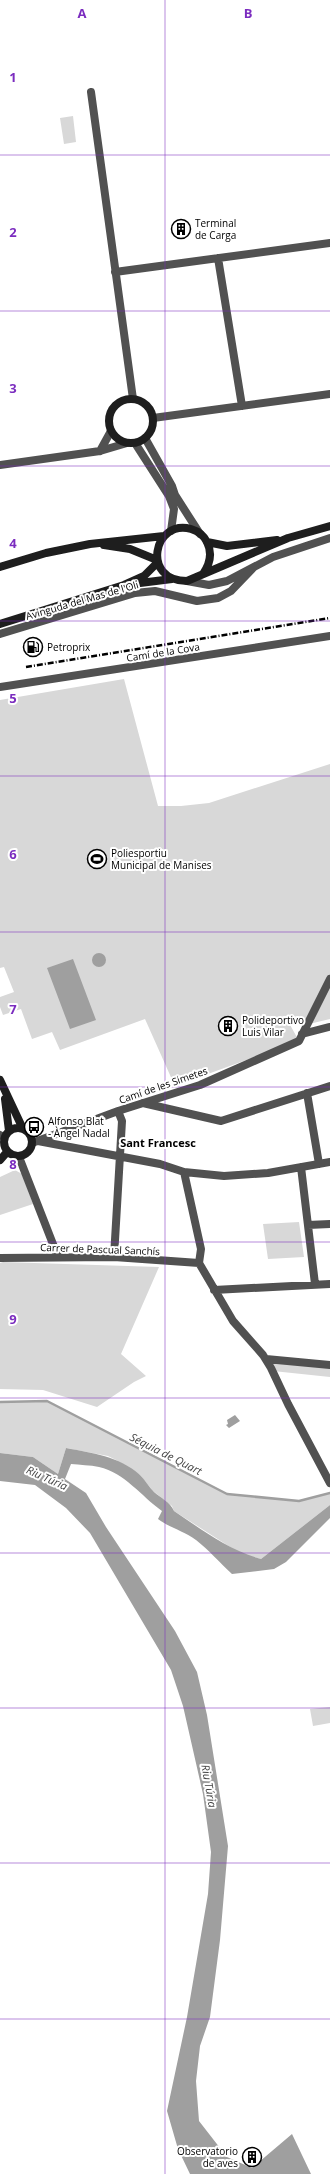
<svg xmlns="http://www.w3.org/2000/svg" width="330" height="2174" font-family="'Open Sans',sans-serif">
	<style>
		.green { fill: #d8d8d8 }
		.water { fill: #9f9f9f }
		.lines { fill: none; stroke-linecap: round; stroke-linejoin: round }
		.stream { stroke: #9f9f9f; stroke-width: 2.5 }
		.street { stroke: #515151; stroke-width: 8 }
		.secondary { stroke: #1e1e1e; stroke-width: 8 }
		.rail { stroke: #000; stroke-width: 2.5; stroke-dasharray: 6 2 1 2; stroke-linecap: butt }
		.grid { fill: none; stroke: #7b2cbf; stroke-width: 1; stroke-opacity: 0.55 }
		.labels { text-anchor: middle; stroke-width: 4; stroke-linejoin: round; paint-order: stroke }
		.poi-label { font-size: 10px; fill: #000; stroke: #fff; text-anchor: start }
		.street-label { font-size: 10px; fill: #000; stroke: #fff }
		.neighbourhood-label { font-size: 11px; font-weight: bold; fill: #000; stroke: #fff }
		.water-label { font-size: 11px; font-style: italic; fill: #404040; stroke: #fff }
		.grid-label { font-size: 13px; text-anchor: middle; font-weight: bold; fill: #7b2cbf; stroke: #fff; stroke-width: 4; stroke-linejoin: round; paint-order: stroke }
	</style>
	<rect width="100%" height="100%" fill="#fff"/>
	<path class="green" d="M73,116L76,142L64,144L60,118Z
		M124,679L158,806H181L209,803L330,764V1019L309,1024L308,1019L289,1023L299,1041L194,1079L174,1084L145,1019L60,1050L52,1032L32,1039L21,1009L3,1015L0,1007V997L14,992L4,967L0,968V700Z
		M15,1170L22,1174L33,1204L0,1215V1177Z
		M299,1222L304,1257L268,1259L263,1224Z
		M3,1262L159,1267L121,1354L146,1376L134,1382L97,1407L43,1390L0,1389V1263Z
		M266,1359L330,1365V1377L273,1371Z
		M47,1401L227,1494L299,1501L330,1493V1505L261,1559L241,1554L174,1511L172,1506L153,1491L140,1475L120,1462L108,1456L66,1448L58,1474L33,1457L0,1453V1402Z
		M330,1707V1723L313,1726L310,1709Z"/>
	<path class="water" d="M92 960a7 7 0 1 1 14 0a7 7 0 1 1-14 0Z
		M73,959L96,1020L70,1029L47,968Z
		M235,1415L240,1421L229,1428L226,1425L228,1424L227,1420Z
		M66,1448C92,1453 119,1456 140,1475C145,1480 149,1487 154,1492C161,1498 170,1502 174,1511C201,1529 228,1550 261,1559L330,1505V1518L286,1562L274,1569L232,1574C220,1563 209,1550 196,1540C184,1531 170,1528 158,1519L162,1511C141,1496 125,1473 99,1467C90,1465 80,1465 71,1464L65,1479L86,1493L106,1527L175,1631L197,1672L207,1715L228,1846L220,1940L210,2017L200,2046L196,2081L199,2121L227,2157L252,2168L292,2134L311,2174H190L178,2149L167,2111L187,2017L208,1894L211,1852L203,1794L183,1706L171,1670L90,1533L66,1508L35,1485L0,1481V1453L33,1457L58,1474Z"/>
	<g class="lines">
		<path class="stream" d="M0,1402L47,1401L227,1494L299,1501L330,1493"/>
		<path class="street" d="M91,92L133,399
			M218,258L242,406
			M115,272L330,243
			M153,418L330,394
			M145,438L172,486L175,495L200,534
			M135,443L169,496L174,509L171,531
			M100,451L111,431
			M0,465L100,451L127,443
			M187,581L209,585L227,581L273,557L330,538
			M0,634L135,593L155,591L197,601L218,598L231,591L254,567
			M0,687L330,636
			M302,1034L329,1027
			M307,1093L319,1164
			M143,1103L221,1121L330,1086
			M0,1135L4,1137
			M38,1141L160,1164L184,1172L224,1176L268,1173L330,1162
			M32,1143L118,1111L200,1085L299,1041L330,979
			M19,1157L58,1257
			M301,1167L315,1284
			M184,1172L201,1249L199,1263L233,1321L263,1355L271,1368L288,1404L330,1483
			M308,1225L330,1224
			M114,1257L122,1121L118,1111
			M0,1258L114,1257L199,1263
			M214,1290L330,1284
			M266,1359L330,1365"/>
		<path class="secondary" d="M109 421a22 22 0 1 1 44 0a22 22 0 1 1-44 0Z
			M207,542L227,546L277,540
			M104,545L130,549L157,560
			M0,567L46,553L90,544L164,536
			M203,574C210,564 213,554 207,542C204,536 198,531 191,529C153,519 141,581 187,581L288,538L330,526
			M132,584L172,579
			M0,624L124,585L144,576L158,562
			M0,1080L23,1129
			M5,1099L9,1131
			M4 1142a14 14 0 1 1 28 0a14 14 0 1 1-28 0Z
			M0,1160L7,1152"/>
		<path class="rail" d="M26,667L330,618"/>
	</g>
	<path class="grid" d="M165,0V2174M0,155H330M0,311H330M0,466H330M0,621H330M0,776H330M0,932H330M0,1087H330M0,1242H330M0,1398H330M0,1553H330M0,1708H330M0,1863H330M0,2019H330"/>
	<defs>
		<g id="building-ring" transform="scale(1)"><circle r="9.5" fill="#fff" stroke="#000" stroke-width="1.5"/><path d="M-4-6H4V6H1V3H-1V6H-4ZM-2.5-4.3h1.7v1.8h-1.7ZM.8-4.3h1.7v1.8H.8ZM-2.5-1h1.7V.8h-1.7ZM.8-1h1.7V.8H.8Z" fill="#000"/></g>
		<g id="fuel-ring" transform="scale(1)"><circle r="9.5" fill="#fff" stroke="#000" stroke-width="1.5"/><path d="M-5.5-6h7V0h2V4h1.3V-2.5L3-4.5l.8-.8L6-3V5H2.5V1h-1V6h-7ZM-4.2-4.7v3.2H.2V-4.7Z" fill="#000"/></g>
		<g id="stadium-ring" transform="scale(1)"><circle r="9.5" fill="#fff" stroke="#000" stroke-width="1.5"/><path d="M0-5a6.5 5 0 1 0 0 10a6.5 5 0 1 0 0-10ZM-3.5-1.8h7v3.6h-7Z" fill="#000"/></g>
		<g id="bus-ring" transform="scale(1)"><circle r="9.5" fill="#fff" stroke="#000" stroke-width="1.5"/><path d="M-5-6H5V4H4V6H2V4H-2V6H-4V4H-5ZM-3.5-4V0h7V-4ZM-3.5 1.2v1.5H-2V1.2ZM2 1.2v1.5H3.5V1.2Z" fill="#000"/></g>
	</defs>
	<g fill-rule="evenodd">
		<use href="#building-ring" x="181" y="229"/>
		<use href="#fuel-ring" x="33" y="647"/>
		<use href="#stadium-ring" x="97" y="859"/>
		<use href="#building-ring" x="228" y="1026"/>
		<use href="#bus-ring" x="34" y="1127"/>
		<use href="#building-ring" x="252" y="2157"/>
	</g>
	<g class="labels">
		<g class="poi-label">
			<text x="195" y="227">Terminal<tspan x="195" dy="12">de Carga</tspan></text>
			<text x="47" y="651">Petroprix</text>
			<text x="111" y="857">Poliesportiu<tspan x="111" dy="12">Municipal de Manises</tspan></text>
			<text x="242" y="1024">Polideportivo<tspan x="242" dy="12">Luis Vilar</tspan></text>
			<text x="48" y="1125">Alfonso Blat<tspan x="48" dy="12">- Àngel Nadal</tspan></text>
			<text x="238" y="2155" text-anchor="end">Observatorio<tspan x="238" dy="12">de aves</tspan></text>
		</g>
		<g class="street-label">
			<text transform="translate(82 600) rotate(-16)" y="4">Avinguda del Mas de l'Oli</text>
			<text transform="translate(163 652) rotate(-9)" y="4">Camí de la Cova</text>
			<text transform="translate(163 1085) rotate(-19)" y="4">Camí de les Simetes</text>
			<text transform="translate(100 1249) rotate(2)" y="4">Carrer de Pascual Sanchís</text>
		</g>
		<g class="neighbourhood-label">
			<text x="158" y="1147">Sant Francesc</text>
		</g>
		<g class="water-label">
			<text transform="translate(166 1454) rotate(27)" y="4">Séquia de Quart</text>
			<text transform="translate(47 1478) rotate(24)" y="4">Riu Túria</text>
			<text transform="translate(209 1786) rotate(80)" y="4">Riu Túria</text>
		</g>
	</g>
	<g class="grid-label">
		<text x="82" y="18">A</text>
		<text x="248" y="18">B</text>
		<text x="13" y="82">1</text>
		<text x="13" y="237">2</text>
		<text x="13" y="393">3</text>
		<text x="13" y="548">4</text>
		<text x="13" y="703">5</text>
		<text x="13" y="859">6</text>
		<text x="13" y="1014">7</text>
		<text x="13" y="1169">8</text>
		<text x="13" y="1324">9</text>
	</g>
</svg>
